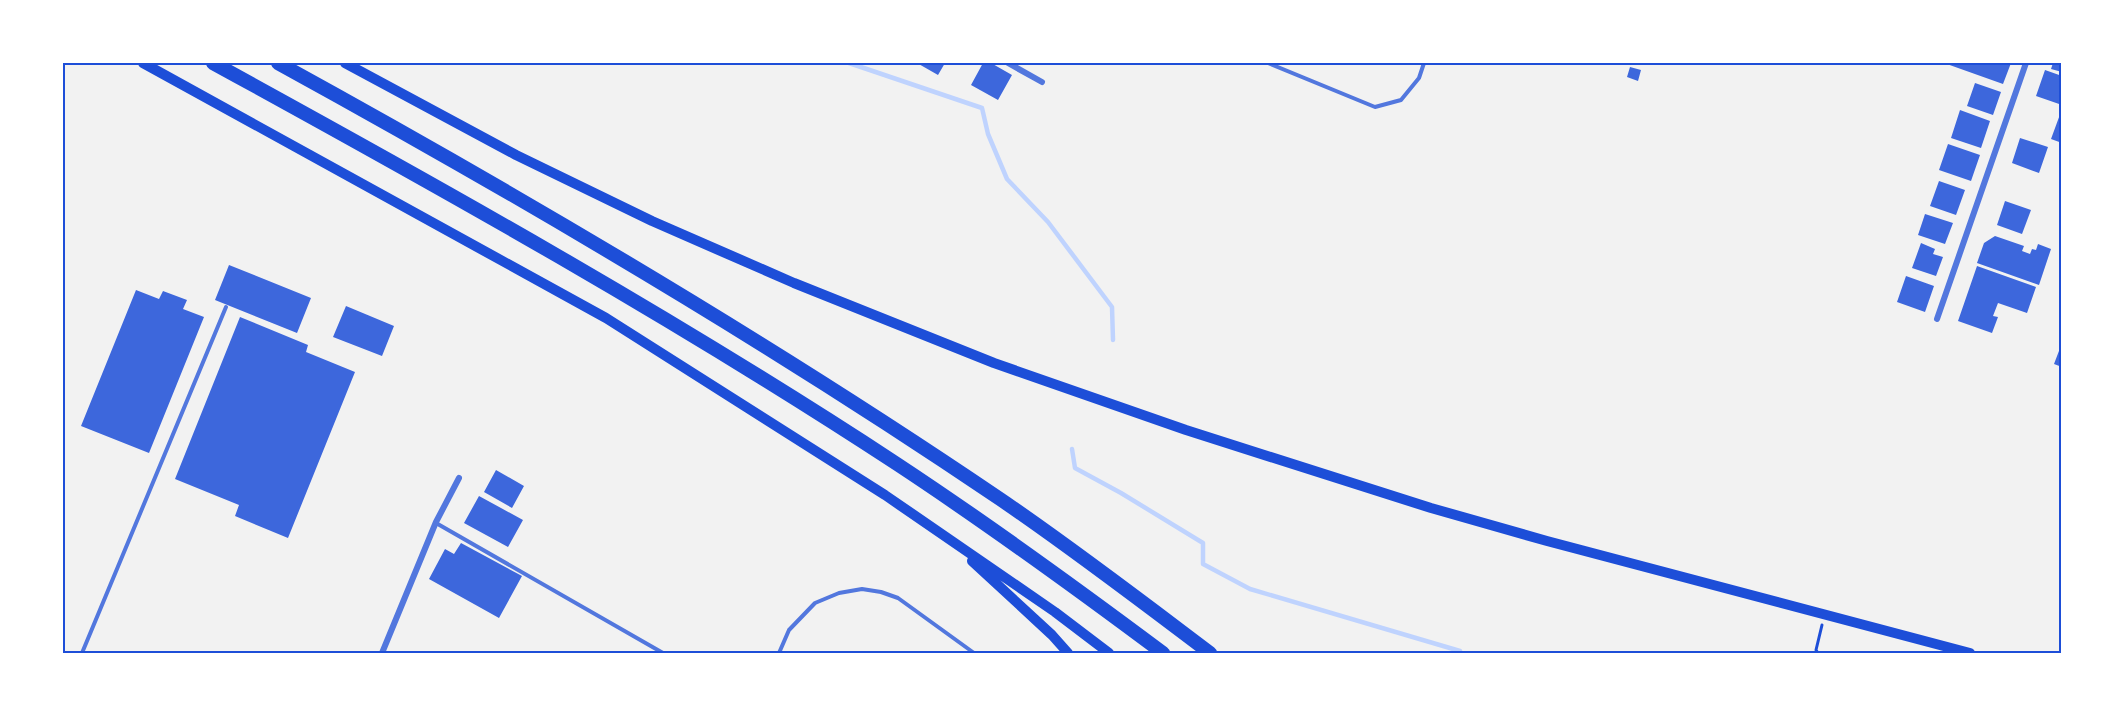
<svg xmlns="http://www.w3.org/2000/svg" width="2125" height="716" font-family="'Noto Sans',sans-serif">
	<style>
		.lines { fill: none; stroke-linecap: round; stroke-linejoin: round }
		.stream { stroke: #bfd3fe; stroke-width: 4.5 }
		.building { fill: #3d67dc }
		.path { stroke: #1d4ed8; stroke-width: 3 }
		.service { stroke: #5277de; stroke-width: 4 }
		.minor { stroke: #5277de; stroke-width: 6 }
		.primary { stroke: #1d4ed8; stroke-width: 10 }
		.motorway { stroke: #1d4ed8; stroke-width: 14 }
		.neatline { fill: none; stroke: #1d4ed8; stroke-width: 2 }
	</style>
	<rect width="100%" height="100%" fill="#f2f2f2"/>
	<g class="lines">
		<path class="stream" d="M849,63L982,108L988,134L1007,179L1048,222L1112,307L1113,340
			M1072,449L1075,468L1121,493L1203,543V564L1250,589L1460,651L1459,653"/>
	</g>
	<path class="building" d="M917,63H945L938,75Z
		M983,63H991L1012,75L998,100L971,85Z
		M1944,63H2011L2003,84Z
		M2053,63H2062V72L2051,69Z
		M1630,67L1641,70L1638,81L1627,77Z
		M2045,70L2062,76V105L2036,96Z
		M1975,83L2001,92L1993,115L1967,106Z
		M2062,109V143L2051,139Z
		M1960,110L1990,121L1981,148L1951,138Z
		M2020,138L2048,147L2039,173L2012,163Z
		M1948,144L1980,155L1971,181L1939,170Z
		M1939,181L1965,190L1956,215L1930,206Z
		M2005,201L2031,210L2022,234L1997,225Z
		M1925,214L1953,223L1945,244L1918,235Z
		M1995,236L2024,246L2022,251L2030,254L2032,249L2036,250L2038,244L2051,249L2039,285L1977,263L1984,243Z
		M1921,243L1935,249L1933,254L1943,257L1936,276L1912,268Z
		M229,265L311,298L297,333L215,300Z
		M1977,266L2036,287L2027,313L1998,303L1993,316L1998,317L1992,333L1958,321Z
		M1906,276L1934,286L1925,312L1897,302Z
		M136,290L159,299L163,291L187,300L183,309L204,317L149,453L81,426Z
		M346,306L394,326L382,356L333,337Z
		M240,317L308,345L306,352L355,372L288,538L235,516L239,505L175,479Z
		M2062,343V367L2054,364Z
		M496,470L524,486L512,508L484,492Z
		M479,496L523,520L508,547L464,523Z
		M461,543L522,576L499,618L429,579L445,549L454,554Z"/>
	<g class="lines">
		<path class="path" d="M1818,653L1816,650L1822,625"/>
		<path class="service" d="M1268,63L1375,107L1401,100L1419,78L1424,63
			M436,523L663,653
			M82,653L226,307
			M779,653L789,630L815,603L839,593L862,589L881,592L898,598L974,653"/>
		<path class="minor" d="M1008,63L1042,82
			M1937,319L2026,63
			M382,653L436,522L459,478"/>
		<path class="primary" d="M143,63L606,318L885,495L1055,612L1109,653
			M345,63L516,155L652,221L794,283L994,363L1186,430L1431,508L1547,541L1970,653
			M972,561L1052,635L1068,653"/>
		<path class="motorway" d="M213,63C445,190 676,319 897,464C988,524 1076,588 1163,653
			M278,63C524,198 767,341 1000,499C1072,548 1141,601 1210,653"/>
	</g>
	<rect width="2125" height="716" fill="none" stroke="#ffffff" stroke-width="129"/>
	<rect x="64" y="64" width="1996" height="588" class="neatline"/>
</svg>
